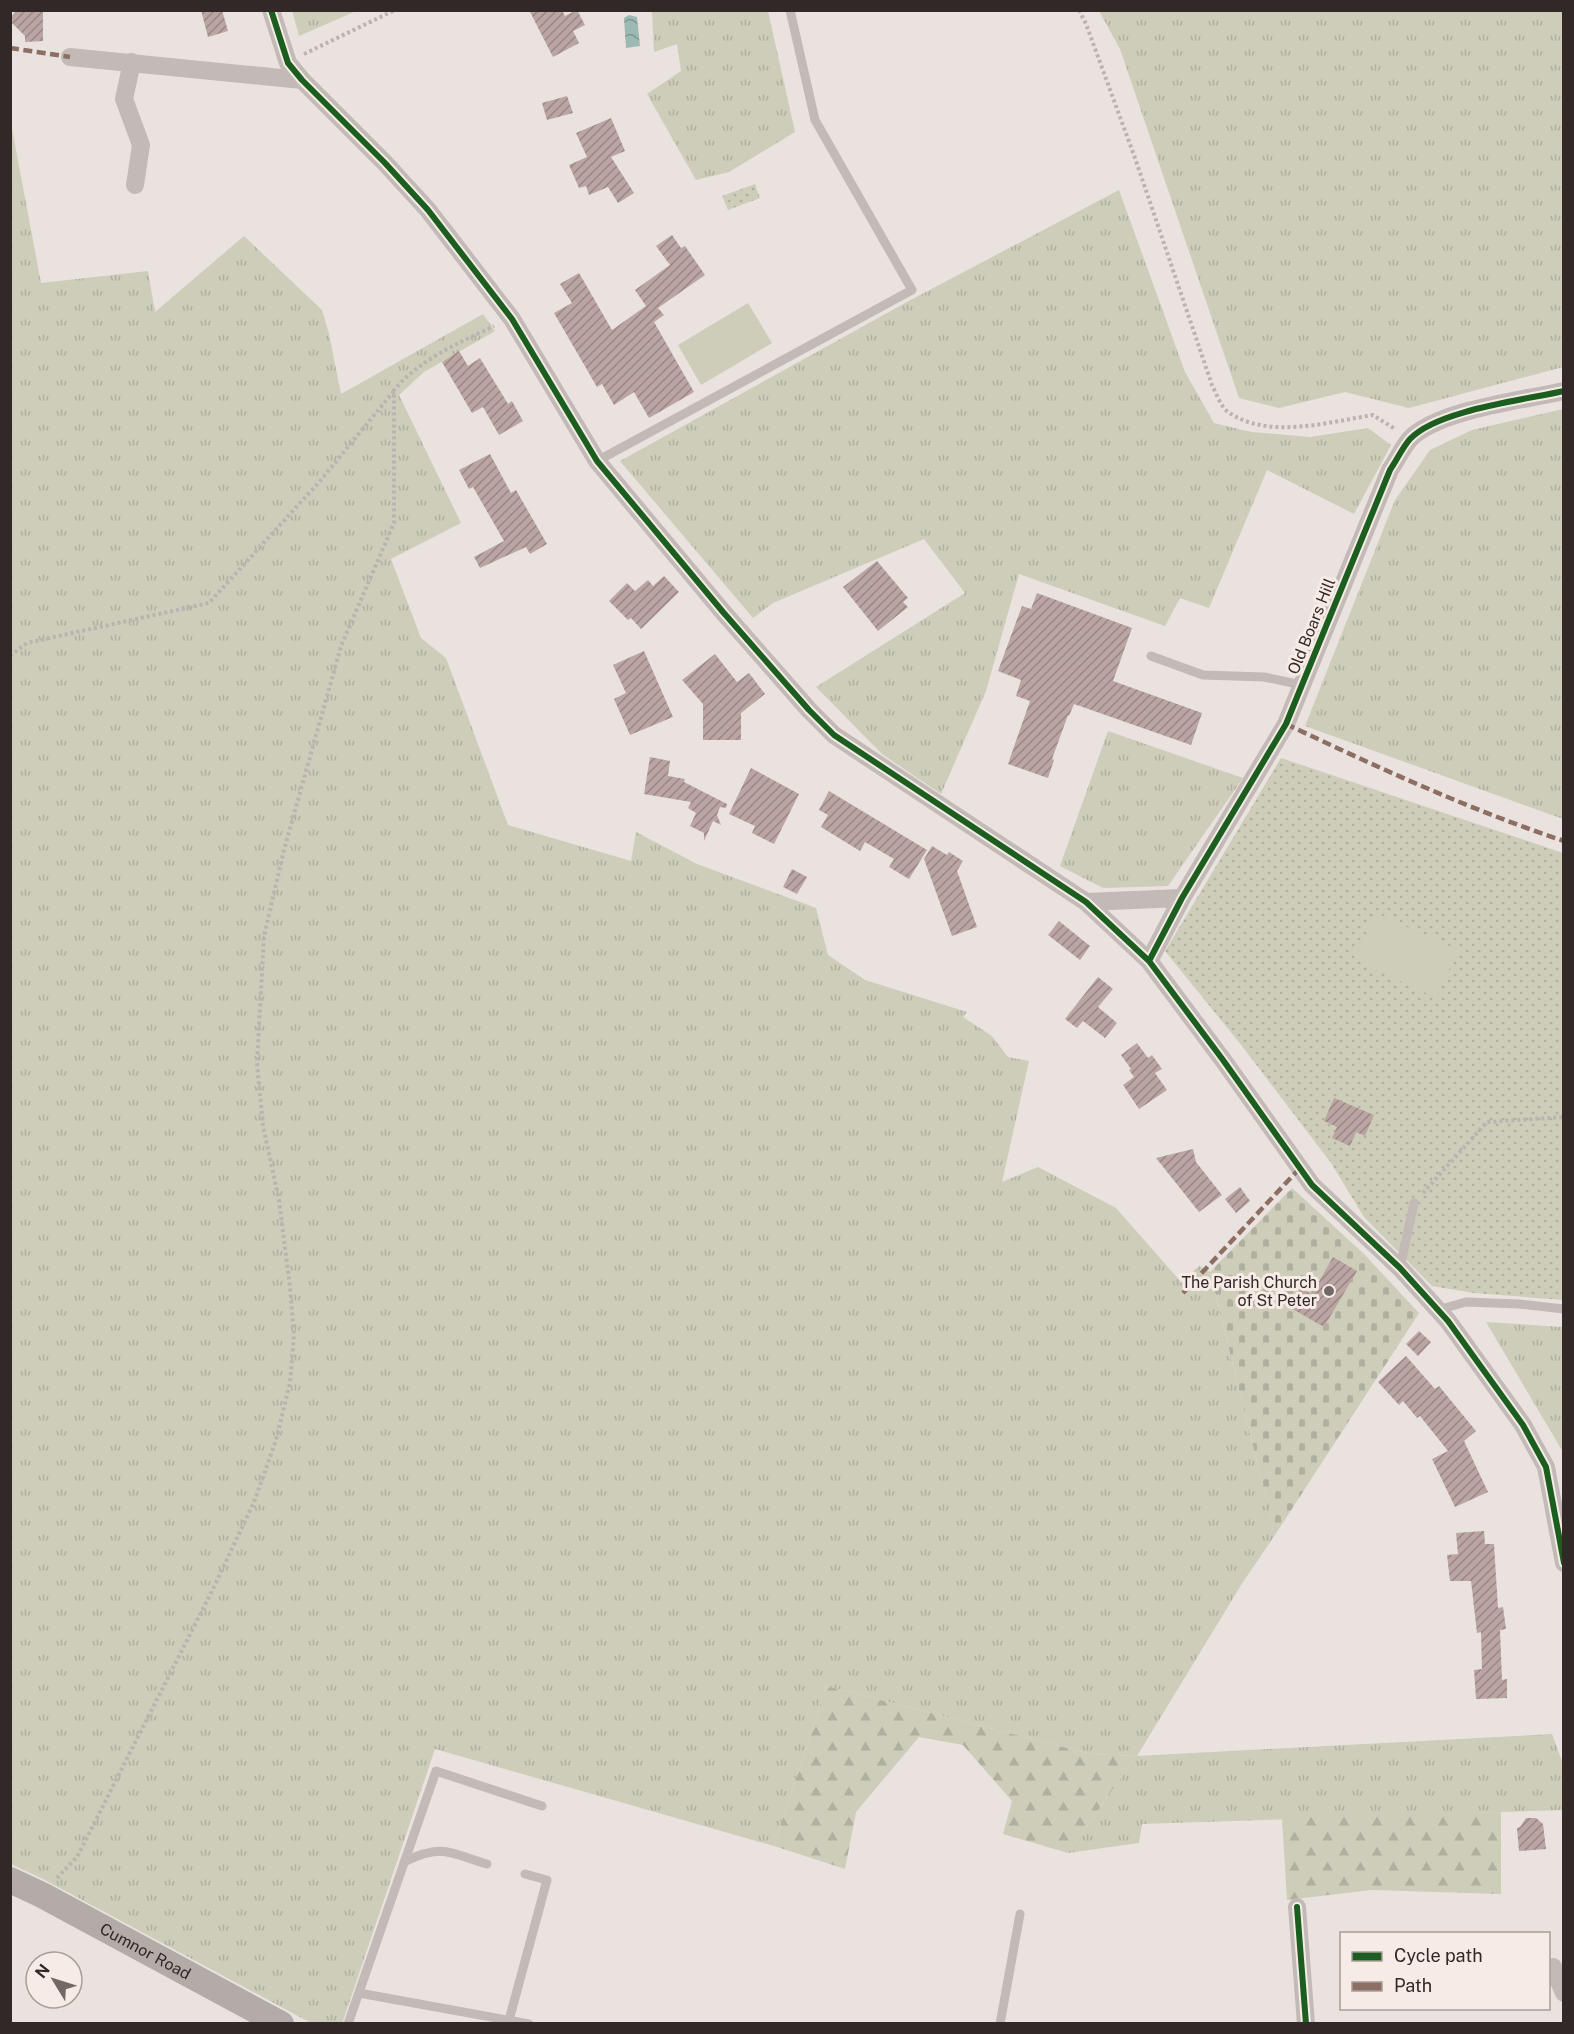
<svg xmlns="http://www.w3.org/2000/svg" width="1574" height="2034" font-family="'Public Sans',sans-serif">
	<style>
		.grass { fill: url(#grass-tufts) }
		.forest { fill: url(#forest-firs) }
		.cemetery { fill: url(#cemetery-stones) }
		.park { fill: url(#park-dots) }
		.garden { fill: #cdcdba }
		.water { fill: url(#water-waves) }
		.building { fill: url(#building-hatch) }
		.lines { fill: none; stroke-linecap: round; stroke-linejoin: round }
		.path { stroke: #bbb3b0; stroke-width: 4; stroke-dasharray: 3 3; stroke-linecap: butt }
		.service { stroke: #c2bab7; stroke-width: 9 }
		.minor { stroke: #c2bab7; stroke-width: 18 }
		.secondary { stroke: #b3aba8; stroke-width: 26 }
		.quiet { stroke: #8d6e63; stroke-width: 4.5; stroke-dasharray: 9 4.5; stroke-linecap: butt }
		.cycleway-casing { stroke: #f6ebe5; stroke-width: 10 }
		.cycleway { stroke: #1b5e20; stroke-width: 6 }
		.poi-dot { fill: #726967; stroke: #f6ebe5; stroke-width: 2 }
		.labels { text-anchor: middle; stroke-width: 6; stroke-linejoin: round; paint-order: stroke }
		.street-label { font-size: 16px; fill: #322827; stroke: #f6ebe5 }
		.poi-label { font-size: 16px; fill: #322827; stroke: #f6ebe5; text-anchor: end }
	</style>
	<defs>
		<pattern id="grass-tufts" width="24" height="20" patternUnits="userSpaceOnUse" patternTransform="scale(1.5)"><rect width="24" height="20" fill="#cdcdba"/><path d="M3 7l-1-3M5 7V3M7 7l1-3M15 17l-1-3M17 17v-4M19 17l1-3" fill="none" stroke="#b0b0a0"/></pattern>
		<pattern id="forest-firs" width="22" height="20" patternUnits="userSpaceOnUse" patternTransform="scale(1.5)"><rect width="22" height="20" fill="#cdcdba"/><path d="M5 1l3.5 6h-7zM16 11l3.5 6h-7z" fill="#b0b0a0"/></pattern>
		<pattern id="cemetery-stones" width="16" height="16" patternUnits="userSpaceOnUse" patternTransform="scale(1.5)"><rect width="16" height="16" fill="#cdcdba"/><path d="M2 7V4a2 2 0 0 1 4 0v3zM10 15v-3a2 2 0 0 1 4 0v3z" fill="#b0b0a0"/></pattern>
		<pattern id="park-dots" width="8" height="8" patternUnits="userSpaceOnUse" patternTransform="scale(1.5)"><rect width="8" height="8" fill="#cdcdba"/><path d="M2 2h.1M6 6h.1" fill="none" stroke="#b0b0a0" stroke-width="1.8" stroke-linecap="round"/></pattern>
		<pattern id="water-waves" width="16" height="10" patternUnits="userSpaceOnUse" patternTransform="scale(1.5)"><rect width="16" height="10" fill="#9db9b3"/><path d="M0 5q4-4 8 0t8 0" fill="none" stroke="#819692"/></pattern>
		<pattern id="building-hatch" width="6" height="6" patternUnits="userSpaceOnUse" patternTransform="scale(1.5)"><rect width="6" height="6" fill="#bba5a2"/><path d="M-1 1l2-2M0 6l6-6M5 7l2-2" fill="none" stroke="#998684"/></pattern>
	</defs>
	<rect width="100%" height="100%" fill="#eae2de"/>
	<path class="grass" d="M292,10H356V11L299,36Z
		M652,11H768L795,132L729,172L696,180L647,94L681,71L677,44L654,52Z
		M1099,11H1563V367L1409,408L1345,392L1279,408L1239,398L1120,49Z
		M10,118L41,283L148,271L155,312L244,236L322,310L329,334L341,394L483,314L495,331L424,372L399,395L461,523L391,559L421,638L446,658L508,825L631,861L636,832L697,864L816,908L828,955L865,980L967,1012L963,1017L992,1036L1008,1057L1029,1061L1002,1182L1038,1167L1116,1208L1182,1283L1199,1266L1210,1272L1275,1535L1243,1582L1137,1756L1552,1734L1563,1764V1810L1142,1824L1139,1843L1068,1853L1136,1756L1091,1754L826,1686L774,1846L435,1749L342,2024L311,2023L43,1879L11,1864Z
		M1119,190L1185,372L1214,423L1251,432L1310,437L1368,428L1391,445L1354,514L1267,470L1209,608L1180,598L1165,626L1019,574L986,691L941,794L882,754L816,687L965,593L924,539L773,603L753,618L620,461L907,302Z
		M1563,409H1564L1563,819L1305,726L1395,500L1430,450L1472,430Z
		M1108,731L1243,778L1168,886L1103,888L1060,866Z
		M1486,1322L1563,1327V1457V1452Z"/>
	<path class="forest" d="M826,1686L1091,1754L1136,1756L1068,1853L1003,1834L1012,1801L963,1745L919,1737L856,1812L845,1869L774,1846Z
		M1501,1812V1894L1371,1890L1287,1900L1282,1818Z"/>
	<path class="cemetery" d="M1292,1188L1364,1254L1419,1313L1275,1535L1210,1272Z"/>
	<path class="park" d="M755,184L760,198L728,210L722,196Z
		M1281,758L1563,853V1300L1474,1293L1432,1286L1364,1217L1331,1163L1242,1046L1165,951Z"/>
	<path class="garden" d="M748,303L772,343L701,385L678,345Z
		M1376,913L1458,950L1436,998L1354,959Z"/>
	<path class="water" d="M629,15L637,17L640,46L626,48L624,18Z"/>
	<path class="building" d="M17,10H43V41L25,42V36L12,23V16Z
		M201,10H222L228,31L208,37Z
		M529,10H562L565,16L577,10L585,25L573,31L579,43L553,57Z
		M567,96L573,113L547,120L542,103Z
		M611,118L625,151L611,157L634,193L618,203L608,187L589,195L586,186L579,188L569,165L587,157L576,133Z
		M672,235L681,248L685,246L705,275L658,308L664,315L654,322L694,392L649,418L634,392L614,405L602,384L597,387L554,313L572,303L560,284L579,273L612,330L646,306L635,290L670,265L656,246Z
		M459,351L468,366L480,358L508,404L512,401L523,421L499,435L483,407L472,413L442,362Z
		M490,454L511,493L516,490L547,544L530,554L526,547L480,568L474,557L504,541L473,487L469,489L459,470Z
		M877,561L908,598L903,602L908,607L878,631L843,587Z
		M664,576L679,592L641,629L631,618L628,620L609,601L627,583L635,591L648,580L653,586Z
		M1037,593L1132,628L1113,681L1202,713L1191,745L1074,704L1069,716L1068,715L1052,759L1054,760L1048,778L1008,764L1030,701L1016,696L1021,680L998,671L1022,606L1031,609Z
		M644,651L673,717L630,735L614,699L626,693L613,665Z
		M715,654L737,682L749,673L765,694L741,713V740H703V704L682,680Z
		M650,757L670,761L668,776L685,779L684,782L727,804L726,808L720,807L717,815L721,825L713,821L704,841V833L690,826L696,813L688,808L691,802L644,794Z
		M751,768L799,794L774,844L752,833L755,826L729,814Z
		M829,791L927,850L909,879L889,867L894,859L865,842L860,851L821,827L828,815L819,810Z
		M932,846L947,855L949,852L963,861L957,871L977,927L952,936L924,859Z
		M792,869L807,877L797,894L783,887Z
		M1059,921L1090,946L1080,960L1048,935Z
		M1098,977L1113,989L1098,1007L1117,1023L1105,1038L1083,1021L1077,1028L1065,1019Z
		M1137,1043L1148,1058L1152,1055L1162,1069L1155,1073L1167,1090L1139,1109L1123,1085L1134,1077L1129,1070L1131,1069L1121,1055Z
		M1334,1098L1374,1115L1365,1136L1356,1132L1350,1146L1332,1138L1337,1127L1324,1121Z
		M1193,1149L1196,1162L1222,1195L1199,1212L1156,1158Z
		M1240,1187L1250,1201L1236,1213L1225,1199Z
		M1333,1257L1357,1271L1324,1327L1289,1307L1300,1288L1312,1294Z
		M1419,1331L1431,1342L1418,1356L1406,1344Z
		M1406,1356L1435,1389L1439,1386L1476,1431L1464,1441L1488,1492L1455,1507L1432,1459L1448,1451L1420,1416L1417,1418L1403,1401L1399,1405L1378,1382Z
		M1484,1531L1485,1544H1494L1498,1608L1503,1607L1506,1629L1500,1630L1502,1680L1507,1679V1698L1476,1699L1474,1670L1482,1669L1481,1632L1477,1633L1471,1581H1450L1447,1555L1458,1554L1456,1533Z
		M1526,1818H1536L1543,1824L1546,1849L1519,1851L1517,1828L1520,1827Z"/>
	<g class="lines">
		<path class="path" d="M1079,10L1086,24L1135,158L1212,385C1216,393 1221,407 1228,412C1268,440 1329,422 1373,415L1395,429
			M304,54L395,10
			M10,656L27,643L209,603L320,481L394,391
			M1423,1193L1487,1122L1564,1117
			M57,1878L77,1857L211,1593L254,1502L276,1440L290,1383L294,1335L290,1287L279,1200L263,1126L257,1063L264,936L284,850L341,646L394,523V390C420,359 459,343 494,326"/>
		<path class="service" d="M597,461L912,290L815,120L790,10
			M1151,656L1203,675L1264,677L1302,685
			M1400,1268L1414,1203
			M1438,1310L1466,1302L1519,1304L1564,1309
			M404,1862C442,1843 450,1853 487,1864
			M359,1993L529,2024
			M509,2020L547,1880L525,1874
			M348,2024L436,1771L542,1806
			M1000,2024L1020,1914"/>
		<path class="minor" d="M271,10L288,63L302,80L385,163L428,210L512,319L597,461L723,612L809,710L834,735L1086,902L1149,961L1223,1060L1312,1185L1400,1268L1448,1321L1523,1425L1546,1467L1564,1563
			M70,57L302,80
			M132,62L124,99L141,145L135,185
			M1086,902L1182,898
			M1149,961L1182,898L1286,724L1390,470C1397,460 1402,448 1410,439C1437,410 1524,400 1564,391
			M1297,1907L1306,2024
			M1548,1968L1553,1967L1564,1993"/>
		<path class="secondary" id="s1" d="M10,1880L42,1895L281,2024"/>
		<path class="quiet" d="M10,48L70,57
			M1286,724C1377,767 1468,809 1564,841
			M1183,1293L1300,1168"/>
		<g class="cycleway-casing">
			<path id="cycleway" d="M271,10L288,63L302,80L385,163L428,210L512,319L597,461L723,612L809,710L834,735L1086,902L1149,961L1223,1060L1312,1185L1400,1268L1448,1321L1523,1425L1546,1467L1564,1563
				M1149,961L1182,898L1286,724L1390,470C1397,460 1402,448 1410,439C1437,410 1524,400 1564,391
				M1297,1907L1306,2024"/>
		</g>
		<use href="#cycleway" class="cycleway"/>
	</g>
	<circle class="poi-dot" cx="1329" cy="1291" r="6"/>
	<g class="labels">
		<g class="street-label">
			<text transform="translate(1311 626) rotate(-68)" y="6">Old Boars Hill</text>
			<text dy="6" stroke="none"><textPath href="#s1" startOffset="153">Cumnor Road</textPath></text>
		</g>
		<g class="poi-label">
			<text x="1317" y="1288">The Parish Church<tspan x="1317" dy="18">of St Peter</tspan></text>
		</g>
	</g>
	<rect width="1574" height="2034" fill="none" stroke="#322827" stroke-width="24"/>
	<rect x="1340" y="1932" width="210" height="78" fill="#f6ebe5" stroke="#a89d99" stroke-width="1.5"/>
	<rect x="1352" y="1952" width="30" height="9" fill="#1b5e20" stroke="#a89d99" stroke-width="1.5"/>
	<text x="1394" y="1962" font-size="18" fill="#322827">Cycle path</text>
	<rect x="1352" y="1982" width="30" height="9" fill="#8d6e63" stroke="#a89d99" stroke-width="1.5"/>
	<text x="1394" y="1992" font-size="18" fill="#322827">Path</text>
	<g transform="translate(54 1980) rotate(308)"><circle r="28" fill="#f6ebe5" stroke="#a89d99" stroke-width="1.5"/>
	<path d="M0-4.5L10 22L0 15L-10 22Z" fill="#726967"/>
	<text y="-9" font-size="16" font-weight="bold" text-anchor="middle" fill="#322827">N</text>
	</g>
</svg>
